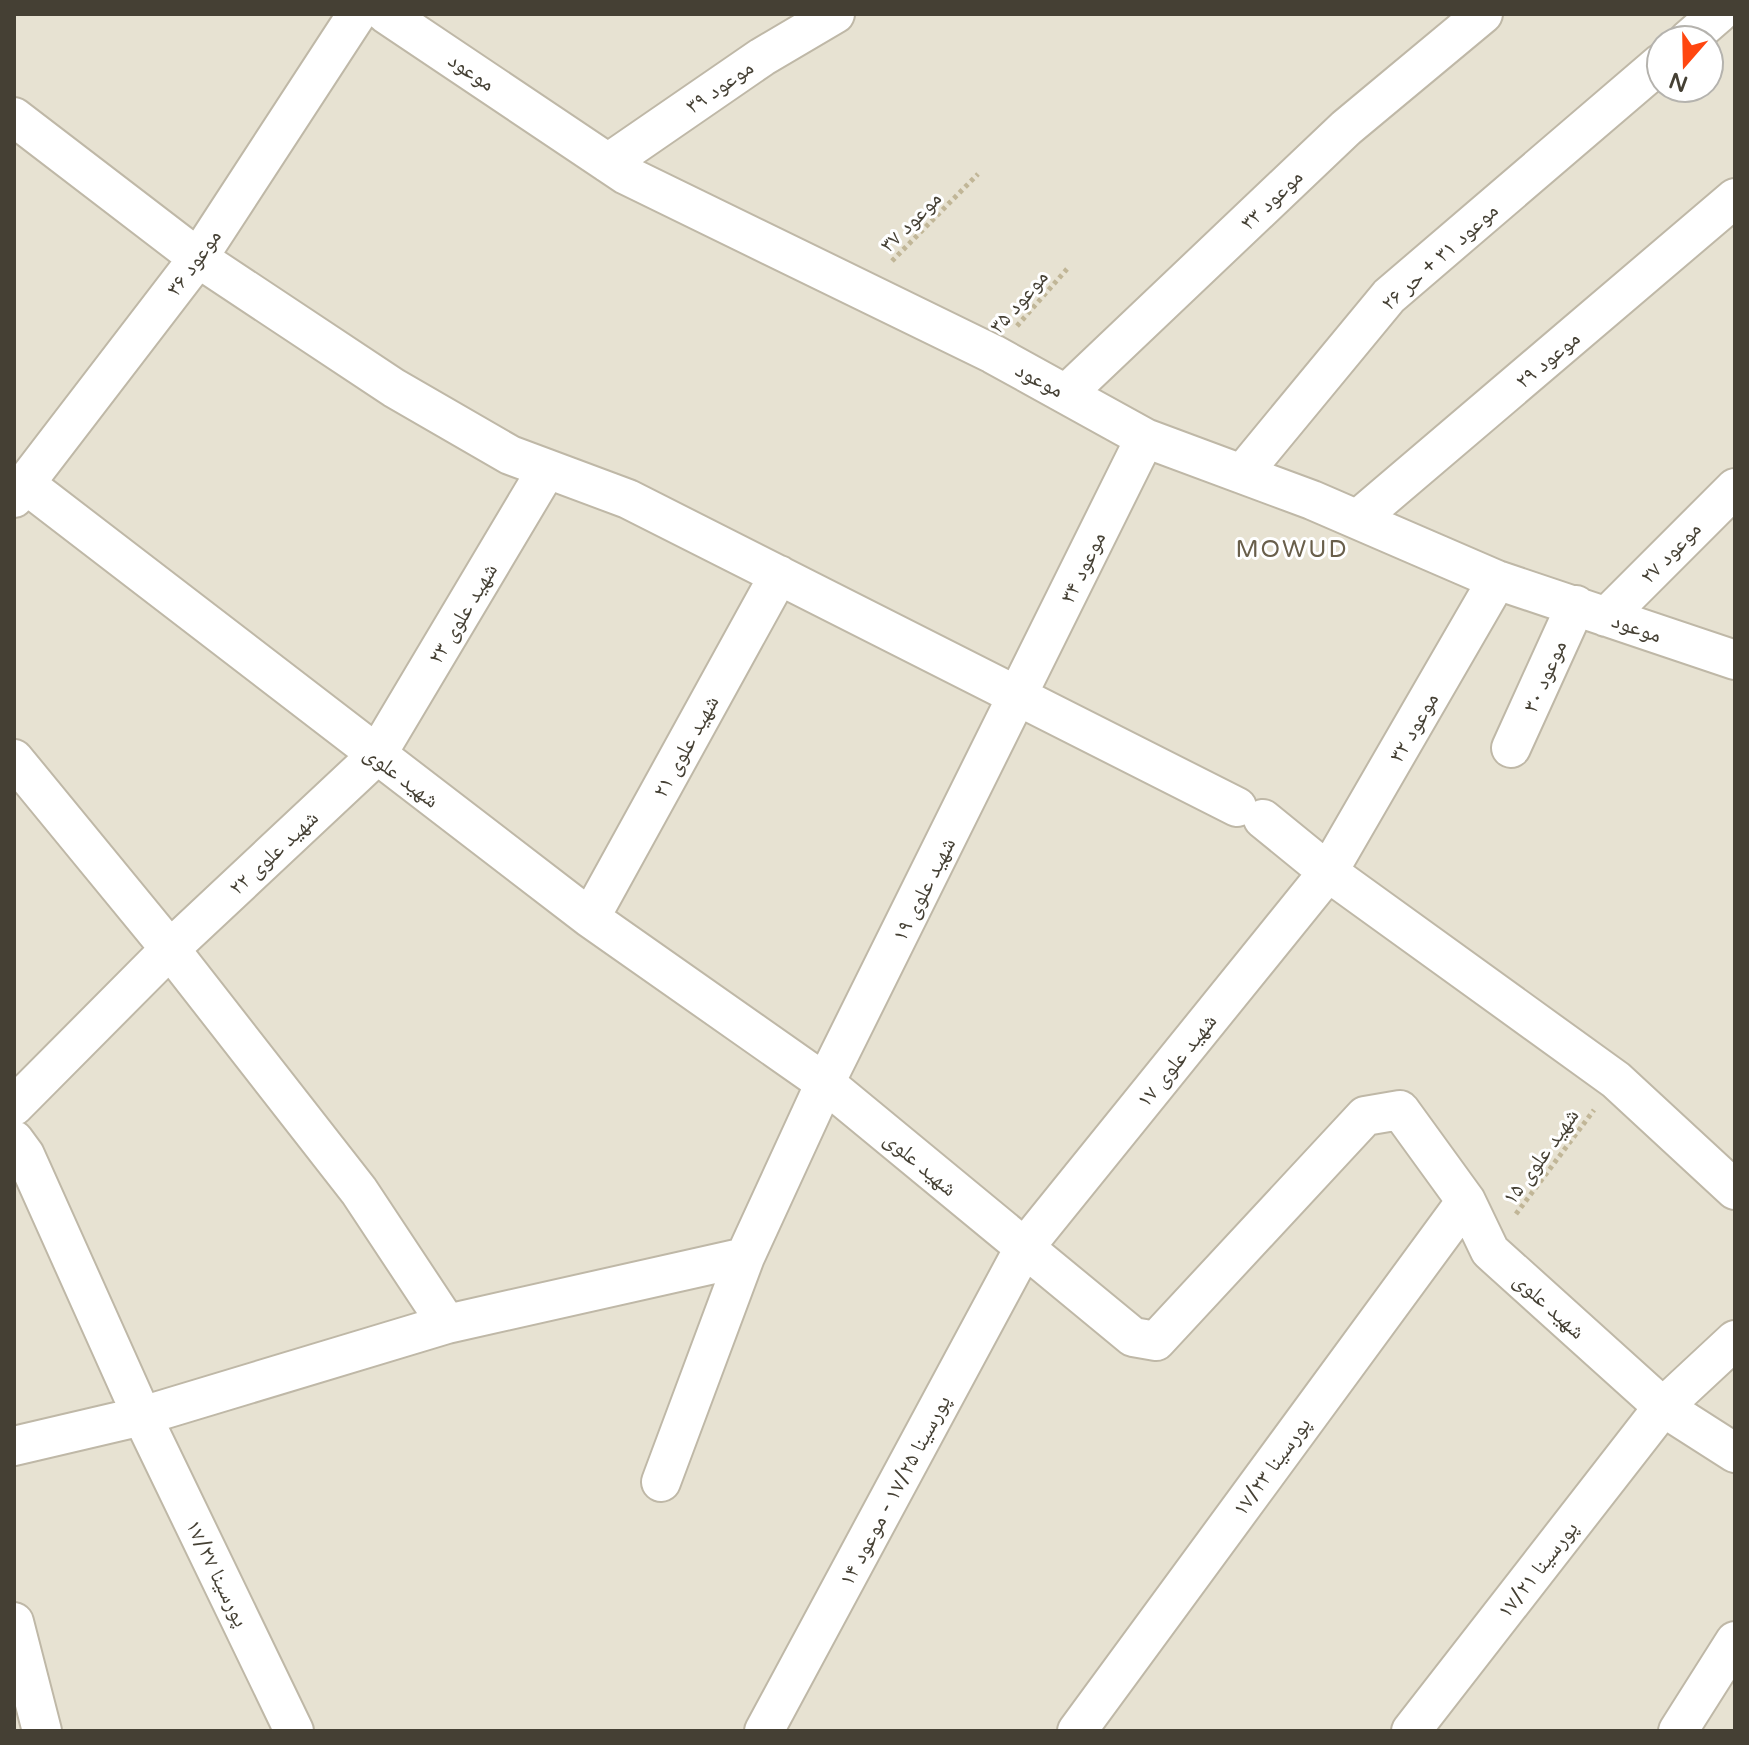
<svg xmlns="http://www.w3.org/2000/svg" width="1749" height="1745" font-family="'Varela Round','Noto Naskh Arabic',sans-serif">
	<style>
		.residential { fill: #e7e2d2; fill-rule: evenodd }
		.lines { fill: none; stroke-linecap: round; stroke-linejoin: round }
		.minor-casing { stroke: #bfb8a7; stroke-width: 42 }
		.path { stroke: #c1b697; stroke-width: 5; stroke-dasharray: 4 4; stroke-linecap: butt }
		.minor { stroke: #fff; stroke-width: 38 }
		.labels { text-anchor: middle; stroke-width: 6; stroke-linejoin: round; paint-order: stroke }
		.street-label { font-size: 22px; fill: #454034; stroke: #fff }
		.neighbourhood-label { font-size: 24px; letter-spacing: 2px; fill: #695f4b; stroke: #fff }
	</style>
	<rect width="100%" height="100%" fill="#f3f0e4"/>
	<path class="residential" d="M14,14H1735V1731H14ZM1661,40H1709V88H1661Z"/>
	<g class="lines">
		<g class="minor-casing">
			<path id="minor" d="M386,14L626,175L993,354L1145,438L1312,500L1497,580L1735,660
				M1688,40L1718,14
				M14,117L198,258L394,388L510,455L628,499L1237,807
				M608,163L762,57L835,14
				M1067,393L1346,128L1483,14
				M1242,474L1389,296L1661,63
				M24,483L590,918L825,1083L1133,1337L1156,1341L1365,1116L1400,1110L1466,1201L1490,1251L1663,1407L1735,1453
				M14,498L198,258L357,14
				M1358,519L1735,198
				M1606,617L1735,488
				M1511,748L1576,605
				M14,759L170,949L359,1191L447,1324
				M1263,819L1328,872L1616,1080L1735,1190
				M590,918L779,575
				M14,1106L170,949L376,756L547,469
				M14,1140L25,1155L142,1416L294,1731
				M14,1446L142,1416L447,1324L745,1257L825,1083L1145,438
				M661,1482L745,1257
				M14,1622L42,1731
				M764,1731L1024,1248L1328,872L1497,580
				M1077,1731L1466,1201
				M1411,1731L1663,1407L1735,1340
				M1678,1731L1735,1641"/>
		</g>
		<path class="path" d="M892,261L978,174
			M1017,326L1067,269
			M1516,1214L1594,1110"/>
		<use href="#minor" class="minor"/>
	</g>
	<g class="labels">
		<g class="street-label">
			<text transform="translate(472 71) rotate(34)" y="8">موعود</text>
			<text transform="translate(719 86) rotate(-35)" y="8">موعود ۳۹</text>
			<text transform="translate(1271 199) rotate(-44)" y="8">موعود ۳۳</text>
			<text transform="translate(910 221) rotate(-45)" y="8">موعود ۳۷</text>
			<text transform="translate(1439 256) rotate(-42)" y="8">موعود ۳۱ + حر ۲۶</text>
			<text transform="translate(193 262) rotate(-54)" y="8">موعود ۳۶</text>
			<text transform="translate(1018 301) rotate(-49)" y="8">موعود ۳۵</text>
			<text transform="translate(1547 359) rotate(-40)" y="8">موعود ۲۹</text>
			<text transform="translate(1040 379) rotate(28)" y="8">موعود</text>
			<text transform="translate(1670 552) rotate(-46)" y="8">موعود ۲۷</text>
			<text transform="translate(1082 567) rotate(-64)" y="8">موعود ۳۴</text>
			<text transform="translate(462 613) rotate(-59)" y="8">شهید علوی ۲۳</text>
			<text transform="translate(1637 627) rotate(19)" y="8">موعود</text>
			<text transform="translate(1544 676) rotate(-66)" y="8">موعود ۳۰</text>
			<text transform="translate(1413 727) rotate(-60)" y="8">موعود ۳۲</text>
			<text transform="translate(685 746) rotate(-61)" y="8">شهید علوی ۲۱</text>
			<text transform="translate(402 776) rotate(37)" y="8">شهید علوی</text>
			<text transform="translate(273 852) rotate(-43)" y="8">شهید علوی ۲۲</text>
			<text transform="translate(923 889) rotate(-63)" y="8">شهید علوی ۱۹</text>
			<text transform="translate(1176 1060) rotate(-51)" y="8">شهید علوی ۱۷</text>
			<text transform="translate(1540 1156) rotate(-54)" y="8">شهید علوی ۱۵</text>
			<text transform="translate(921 1163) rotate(40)" y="8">شهید علوی</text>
			<text transform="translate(1550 1305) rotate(42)" y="8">شهید علوی</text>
			<text transform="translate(1271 1466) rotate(-54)" y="8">پورسینا ۱۷/۲۳</text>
			<text transform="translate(894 1490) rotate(-62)" y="8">پورسینا ۱۷/۲۵ - موعود ۱۴</text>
			<text transform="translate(1537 1569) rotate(-52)" y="8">پورسینا ۱۷/۲۱</text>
			<text transform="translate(218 1573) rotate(64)" y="8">پورسینا ۱۷/۲۷</text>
		</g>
		<g class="neighbourhood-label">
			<text x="1292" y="557">MOWUD</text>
		</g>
	</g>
	<rect width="1749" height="1745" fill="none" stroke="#454034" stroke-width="32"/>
	<g transform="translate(1685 64) rotate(200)"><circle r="38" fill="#ffffff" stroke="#b5b3ae" stroke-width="2"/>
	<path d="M0-6L14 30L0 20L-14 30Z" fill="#ff460f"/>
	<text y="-12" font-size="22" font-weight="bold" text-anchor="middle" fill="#454034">N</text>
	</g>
</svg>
